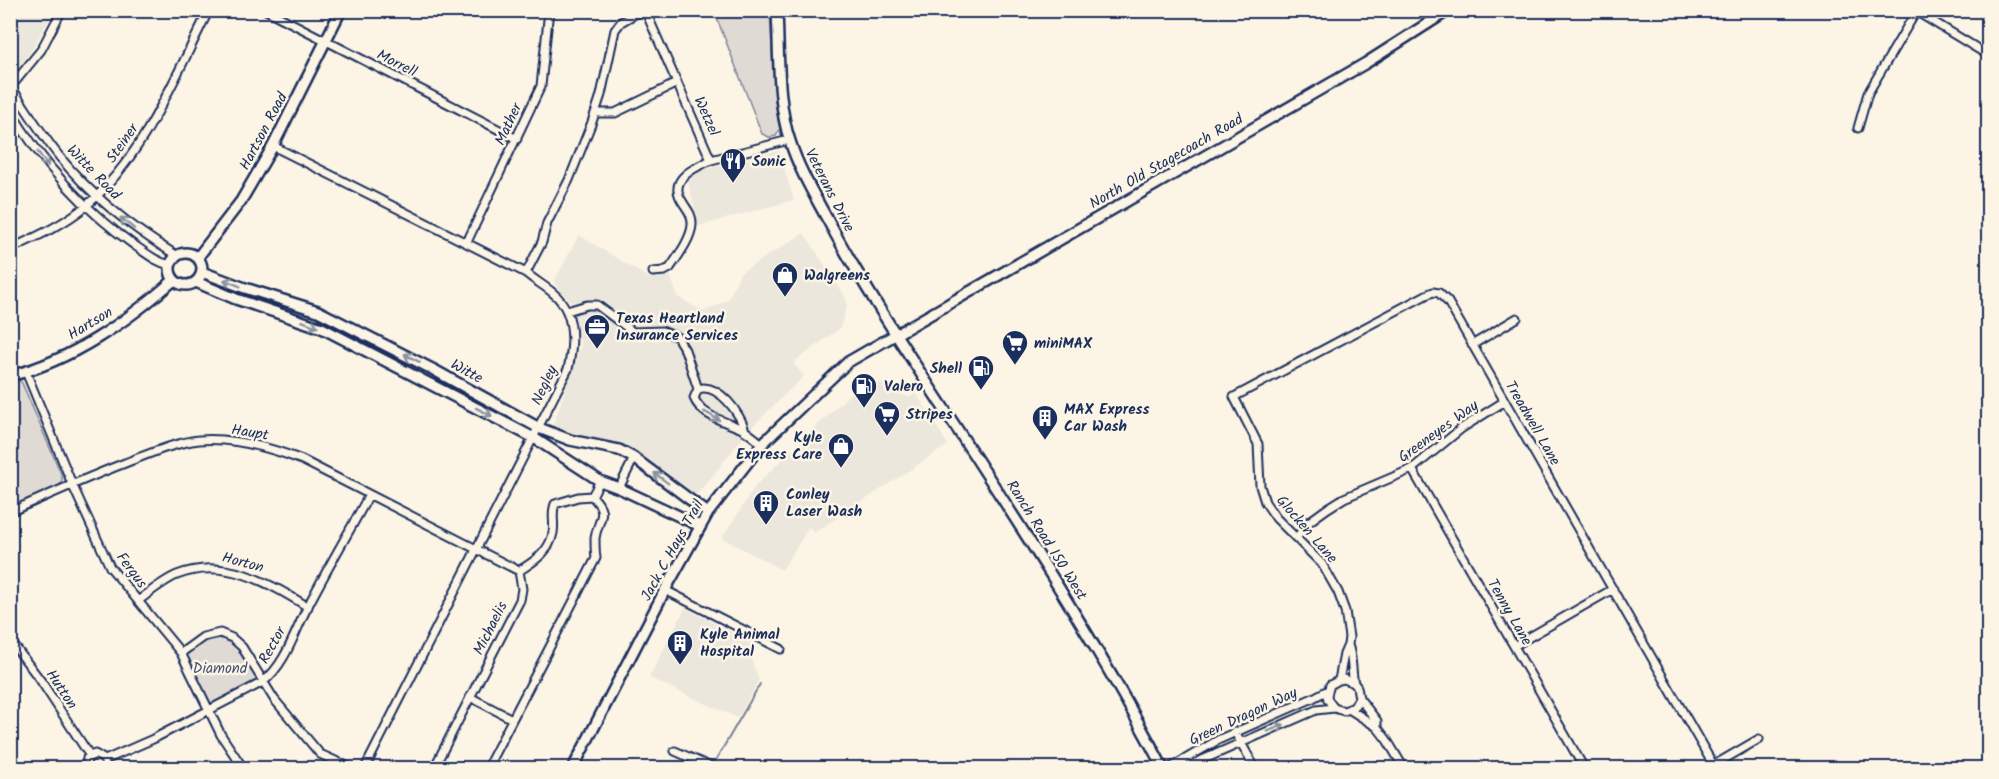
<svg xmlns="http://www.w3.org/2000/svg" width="1999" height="779" font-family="Kalam,sans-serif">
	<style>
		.built { fill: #ece7dc }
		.green { fill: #dfdbd4; stroke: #7d8599; stroke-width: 1.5 }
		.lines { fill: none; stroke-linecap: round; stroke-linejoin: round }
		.stream { stroke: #767f94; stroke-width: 2 }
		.street-casing { stroke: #1b2f5e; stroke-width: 11 }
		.secondary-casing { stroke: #1b2f5e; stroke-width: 14 }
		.street { stroke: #fcf5e5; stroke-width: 7 }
		.secondary { stroke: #fcf5e5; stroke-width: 9 }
		.oneway { stroke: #8c92a2 }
		.labels { text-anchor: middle; stroke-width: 5; stroke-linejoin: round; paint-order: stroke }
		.street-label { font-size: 15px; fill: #1b2f5e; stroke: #fcf5e5 }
		.poi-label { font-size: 15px; font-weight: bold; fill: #1b2f5e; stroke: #fcf5e5; text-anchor: start }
		.park-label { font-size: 15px; fill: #425176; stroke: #fcf5e5 }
	</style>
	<rect width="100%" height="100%" fill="#fcf5e5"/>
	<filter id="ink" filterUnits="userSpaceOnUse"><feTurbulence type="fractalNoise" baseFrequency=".0167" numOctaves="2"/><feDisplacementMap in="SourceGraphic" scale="12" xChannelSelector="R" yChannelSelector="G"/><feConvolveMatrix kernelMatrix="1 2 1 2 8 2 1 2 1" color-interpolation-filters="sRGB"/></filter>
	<g filter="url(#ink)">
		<path class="built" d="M11,10L54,11L30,53L11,76Z
			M779,151L794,200L699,226L687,178L704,169Z
			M804,233L845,296L847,306L840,328L793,363L804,376L751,428L695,497L638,456L568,435L552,428L581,345L571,303L554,282L579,235L649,278L670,275L678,297L704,312L728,300L740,273Z
			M875,383L889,384L897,392L905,396L910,397L916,393L948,445L814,533L809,527L782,570L722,538L756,485L856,388Z
			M685,608L758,646L751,659L759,680L738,718L649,678Z"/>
		<path class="green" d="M714,11H770L775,102L780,129L776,136L769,137L762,134Z
			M18,379L22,383L62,476V481L59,486L11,506V381Z
			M220,634L241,648L262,682L209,710L182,653L204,637Z"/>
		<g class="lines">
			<path class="stream" d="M716,760L760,684"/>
			<g class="street-casing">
				<path id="street" d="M266,10L517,139
					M645,10L711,160L789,140
					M1914,10L1988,55
					M11,87C27,110 42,135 59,156C92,197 132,228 176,255
					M10,88L41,50L62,10
					M10,110C42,163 83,209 134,245C146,253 156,262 170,265
					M595,113H615L677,83
					M1858,128L1868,93L1917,10
					M273,146L526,273C534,280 545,286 553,293C576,312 574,343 568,369L365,768
					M467,242L541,86L549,10
					M10,249C36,237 63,225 86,206C145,155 174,78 209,10
					M653,272L664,271L670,268C678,256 691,239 692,225C693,212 683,206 679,195C672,176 699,166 711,160
					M526,273L542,242L547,223L569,180L592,122L601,95L615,30L621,22L642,10
					M567,311L587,305H597L633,332L662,331L677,337L685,350L698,389L694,398C702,417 725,421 742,429C749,433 756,439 762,444
					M1472,345L1517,318
					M26,372L72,484L110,567L181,653L221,735L243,768
					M698,389C718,382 741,414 745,431
					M1412,469L1584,768
					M619,488L634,458
					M592,496L600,481
					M10,512C48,495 86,478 125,463C149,454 173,443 199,440C233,437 271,448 302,460L519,571
					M1297,537L1310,521L1328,508L1344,498L1412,469L1462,428L1505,401
					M665,590L781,649
					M138,601C150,592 163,581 177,575C224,556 269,583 308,607
					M10,640L41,681L90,756
					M1348,645C1353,658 1351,670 1354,683
					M1514,646L1613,589
					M181,653L203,637L220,633L232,638L242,647L274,699L320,754L351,768
					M1339,680L1344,654L1348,645L1349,637L1345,611L1338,592L1322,564L1276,518L1265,502L1260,486L1258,444L1234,397L1426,295L1433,292L1439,293L1448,302L1715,768
					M470,697L512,719
					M1359,698L1354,707L1344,711L1334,708L1328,700L1327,695L1330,685L1339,680L1344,679L1354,683L1357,687L1359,698L1377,721V727L1387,740L1404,768
					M1349,709L1377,727
					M1235,732L1255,768
					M675,751L713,768
					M105,760L153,739L263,682C286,664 295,631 308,606C327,569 349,532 369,495
					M86,768L87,758L95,754L105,760V768
					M434,768L520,600L522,589L519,571
					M487,768L596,558C595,552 595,545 595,538C598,518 610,514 592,496L578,497L555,504C551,514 555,522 553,533C549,553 534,561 519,571
					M1170,768L1218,740L1313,698L1328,690
					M1184,768L1316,710L1334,708
					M1709,768L1759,739"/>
			</g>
			<g class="secondary-casing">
				<path id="secondary" d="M777,10C779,50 777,104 790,141C798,167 812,191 825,215C857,275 894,332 931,389C1012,513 1094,637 1163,768
					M170 269a16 16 0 1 1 32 0a16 16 0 1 1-32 0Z
					M198,257L241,201L273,146L341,10
					M202,272L245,288L318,311L434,370L539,428L570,440L619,450L634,458L708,513
					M196,282L236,299L322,328L534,438L600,481L619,488L700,526
					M10,376C73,360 126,322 174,280
					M573,768L665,590L708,513L762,444L848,362L1366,63L1449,10"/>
			</g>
			<use href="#street" class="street"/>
			<use href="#secondary" class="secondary"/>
		</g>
		<defs><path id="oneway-shaft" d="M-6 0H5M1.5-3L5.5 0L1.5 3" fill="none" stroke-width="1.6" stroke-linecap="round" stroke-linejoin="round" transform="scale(1.5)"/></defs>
		<g class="oneway">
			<use href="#oneway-shaft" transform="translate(43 159) rotate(54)"/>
			<use href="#oneway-shaft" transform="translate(127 223) rotate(-141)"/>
			<use href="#oneway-shaft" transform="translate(232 283) rotate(-158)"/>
			<use href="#oneway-shaft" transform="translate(310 324) rotate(20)"/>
			<use href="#oneway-shaft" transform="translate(412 358) rotate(-153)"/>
			<use href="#oneway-shaft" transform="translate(484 412) rotate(27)"/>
			<use href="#oneway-shaft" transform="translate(712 416) rotate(30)"/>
			<use href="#oneway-shaft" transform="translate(661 478) rotate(-143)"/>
			<use href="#oneway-shaft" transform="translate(1276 728) rotate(-23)"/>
		</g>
	</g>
	<defs>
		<g id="restaurant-pin" transform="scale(1.35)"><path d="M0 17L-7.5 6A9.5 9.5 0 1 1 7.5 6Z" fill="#1b2f5e" stroke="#fcf5e5"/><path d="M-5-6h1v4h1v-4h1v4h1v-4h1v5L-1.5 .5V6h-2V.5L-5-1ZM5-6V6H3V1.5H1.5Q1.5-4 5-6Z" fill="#fff"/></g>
		<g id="shop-pin" transform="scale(1.35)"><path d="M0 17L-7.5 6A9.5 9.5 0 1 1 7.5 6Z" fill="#1b2f5e" stroke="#fcf5e5"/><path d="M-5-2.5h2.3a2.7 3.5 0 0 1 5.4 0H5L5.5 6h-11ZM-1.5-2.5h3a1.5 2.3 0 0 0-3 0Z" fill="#fff"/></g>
		<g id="office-pin" transform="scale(1.35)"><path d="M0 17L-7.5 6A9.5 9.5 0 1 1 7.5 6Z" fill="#1b2f5e" stroke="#fcf5e5"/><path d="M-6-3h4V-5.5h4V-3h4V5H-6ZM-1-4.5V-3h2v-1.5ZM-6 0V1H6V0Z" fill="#fff"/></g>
		<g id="supermarket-pin" transform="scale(1.35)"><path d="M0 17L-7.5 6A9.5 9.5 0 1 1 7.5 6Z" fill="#1b2f5e" stroke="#fcf5e5"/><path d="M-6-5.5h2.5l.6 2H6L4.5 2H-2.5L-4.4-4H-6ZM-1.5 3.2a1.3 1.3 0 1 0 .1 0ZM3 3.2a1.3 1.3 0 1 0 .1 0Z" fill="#fff"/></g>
		<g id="fuel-pin" transform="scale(1.35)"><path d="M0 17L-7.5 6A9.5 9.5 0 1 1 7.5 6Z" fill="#1b2f5e" stroke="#fcf5e5"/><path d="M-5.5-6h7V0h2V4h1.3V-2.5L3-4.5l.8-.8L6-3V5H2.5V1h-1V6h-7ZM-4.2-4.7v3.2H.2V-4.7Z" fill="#fff"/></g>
		<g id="building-pin" transform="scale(1.35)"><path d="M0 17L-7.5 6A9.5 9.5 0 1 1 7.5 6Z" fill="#1b2f5e" stroke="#fcf5e5"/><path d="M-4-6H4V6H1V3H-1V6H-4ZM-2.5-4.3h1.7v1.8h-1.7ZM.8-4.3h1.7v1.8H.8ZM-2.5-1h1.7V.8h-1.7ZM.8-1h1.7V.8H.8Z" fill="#fff"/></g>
	</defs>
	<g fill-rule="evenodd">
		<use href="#restaurant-pin" x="733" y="161"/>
		<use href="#shop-pin" x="785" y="275"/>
		<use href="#office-pin" x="597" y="327"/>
		<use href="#supermarket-pin" x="1015" y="343"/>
		<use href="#fuel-pin" x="981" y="368"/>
		<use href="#fuel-pin" x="864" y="386"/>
		<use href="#supermarket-pin" x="887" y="414"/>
		<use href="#building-pin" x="1045" y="418"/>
		<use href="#shop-pin" x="841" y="446"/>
		<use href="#building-pin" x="766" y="503"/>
		<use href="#building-pin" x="680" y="643"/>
	</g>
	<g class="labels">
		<g class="street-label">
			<text transform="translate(397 63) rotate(27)" y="5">Morrell</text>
			<text transform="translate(707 116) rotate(66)" y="5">Wetzel</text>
			<text transform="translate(508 124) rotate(-65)" y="5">Mather</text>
			<text transform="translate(263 131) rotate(-62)" y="5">Hartson Road</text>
			<text transform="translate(122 143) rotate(-55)" y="5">Steiner</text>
			<text transform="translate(1166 161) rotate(-30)" y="5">North Old Stagecoach Road</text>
			<text transform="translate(94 172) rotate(46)" y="5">Witte Road</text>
			<text transform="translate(830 190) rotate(63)" y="5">Veterans Drive</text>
			<text transform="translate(90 323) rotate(-31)" y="5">Hartson</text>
			<text transform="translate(467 371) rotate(29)" y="5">Witte</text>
			<text transform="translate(544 385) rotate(-65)" y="5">Negley</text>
			<text transform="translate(1533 423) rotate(60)" y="5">Treadwell Lane</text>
			<text transform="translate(1438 431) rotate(-36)" y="5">Greeneyes Way</text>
			<text transform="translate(250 432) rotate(9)" y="5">Haupt</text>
			<text transform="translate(1307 529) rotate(49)" y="5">Glocken Lane</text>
			<text transform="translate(1047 540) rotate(58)" y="5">Ranch Road 150 West</text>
			<text transform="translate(672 550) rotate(-61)" y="5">Jack C Hays Trail</text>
			<text transform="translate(243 562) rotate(15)" y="5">Horton</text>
			<text transform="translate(132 570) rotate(53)" y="5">Fergus</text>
			<text transform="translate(1510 612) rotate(60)" y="5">Tenny Lane</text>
			<text transform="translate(490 628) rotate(-63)" y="5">Michaelis</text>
			<text transform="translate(272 645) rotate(-61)" y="5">Rector</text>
			<text transform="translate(62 689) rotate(56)" y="5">Hutton</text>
			<text transform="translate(1243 716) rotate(-25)" y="5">Green Dragon Way</text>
		</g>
		<g class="poi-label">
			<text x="752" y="166">Sonic</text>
			<text x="804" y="280">Walgreens</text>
			<text x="616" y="323">Texas Heartland<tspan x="616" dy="17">Insurance Services</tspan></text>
			<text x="1034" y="348">miniMAX</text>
			<text x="962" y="373" text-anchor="end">Shell</text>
			<text x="884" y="391">Valero</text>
			<text x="1064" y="414">MAX Express<tspan x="1064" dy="17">Car Wash</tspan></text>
			<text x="906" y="419">Stripes</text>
			<text x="822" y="442" text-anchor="end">Kyle<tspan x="822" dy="17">Express Care</tspan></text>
			<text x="786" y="499">Conley<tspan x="786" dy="17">Laser Wash</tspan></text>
			<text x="700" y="639">Kyle Animal<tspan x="700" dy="17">Hospital</tspan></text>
		</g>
		<g class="park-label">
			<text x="220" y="673">Diamond</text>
		</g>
	</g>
	<rect width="1999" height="779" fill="none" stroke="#fcf5e5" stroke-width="36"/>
	<rect x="18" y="18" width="1963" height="743" fill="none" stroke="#1b2f5e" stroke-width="2" filter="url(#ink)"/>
</svg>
